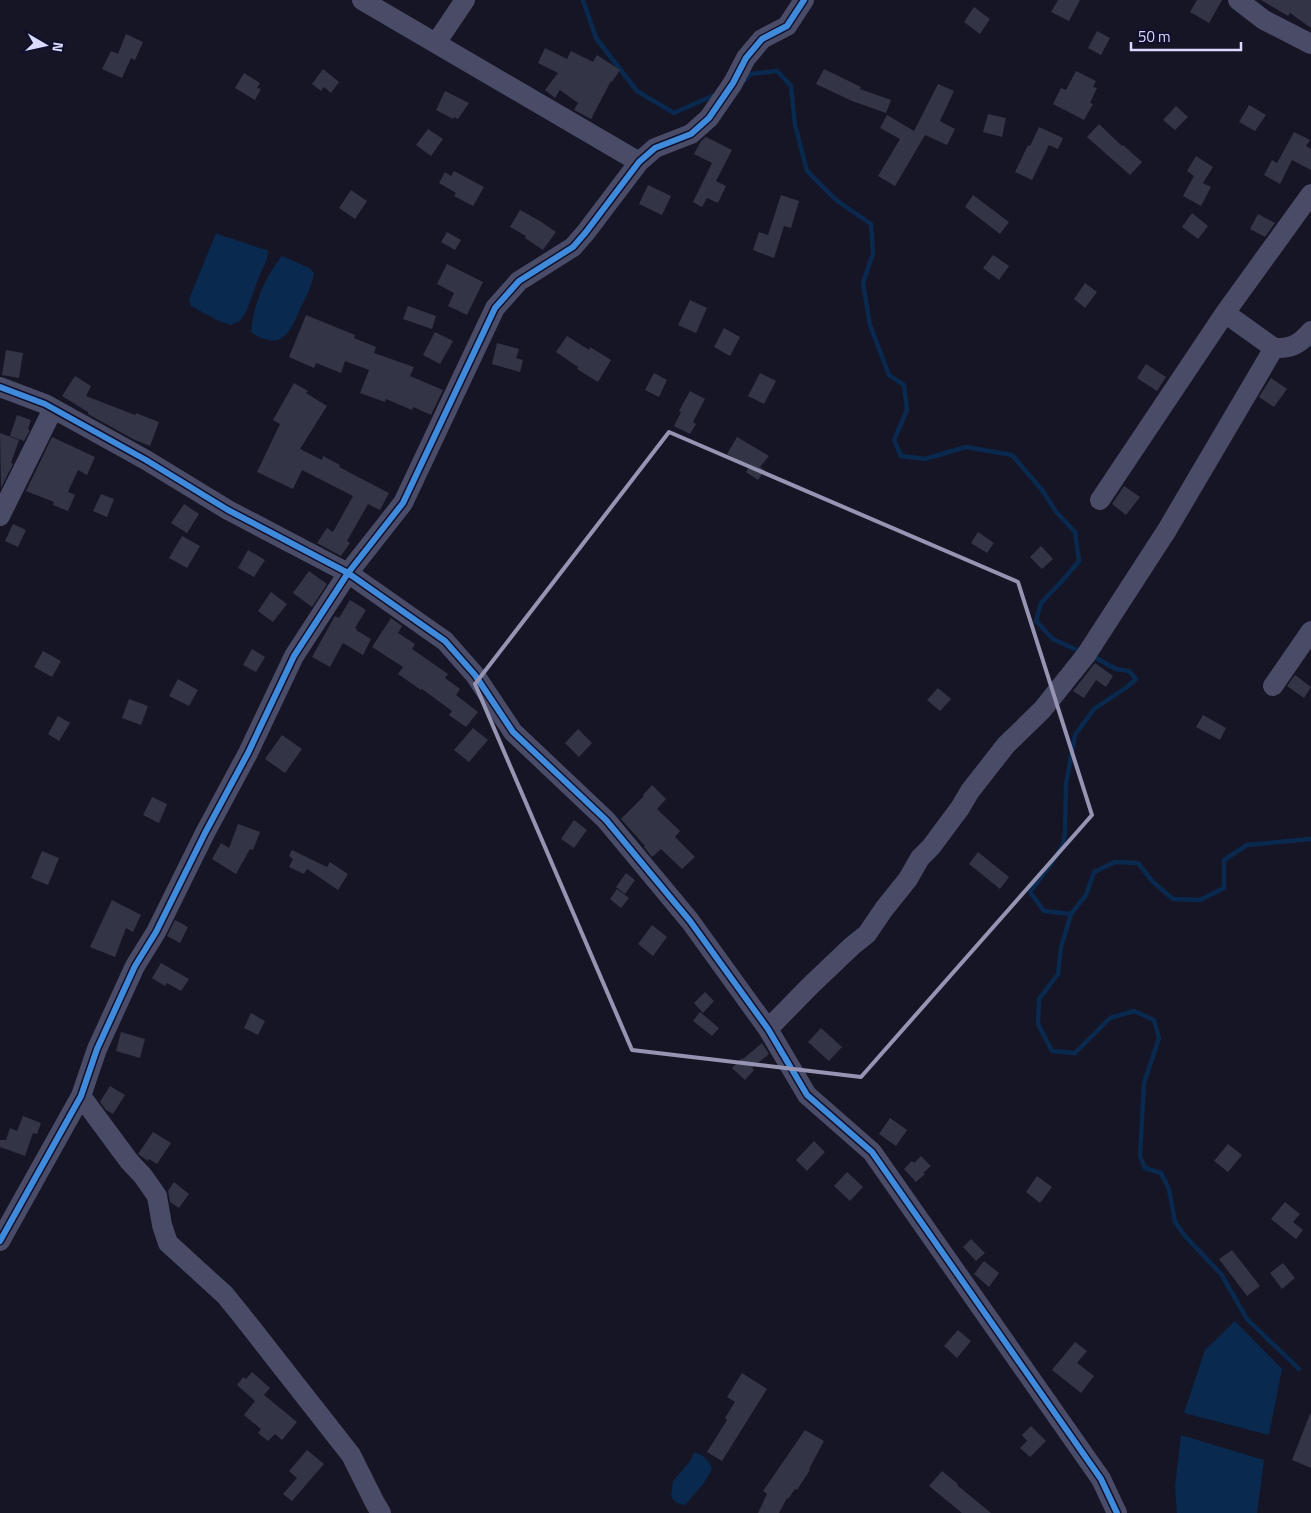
<svg xmlns="http://www.w3.org/2000/svg" width="1311" height="1513" font-family="'Titillium Web',sans-serif">
	<style>
		.water { fill: #09294e }
		.lines { fill: none; stroke-linecap: round; stroke-linejoin: round }
		.stream { stroke: #09294e; stroke-width: 4.5 }
		.building { fill: #343447 }
		.minor { stroke: #4a4b67; stroke-width: 20 }
		.cycleway-casing { stroke: #100f2c; stroke-width: 9 }
		.cycleway { stroke: #408adc; stroke-width: 6 }
		.marked { fill: none; stroke: #9595b3; stroke-width: 4; stroke-linejoin: round }
	</style>
	<rect width="100%" height="100%" fill="#161526"/>
	<path class="water" d="M216,233C223,237 229,237 236,240C248,244 255,247 268,250L267,260L260,274L247,310L240,321L231,325L219,321L191,306L189,299Z
		M282,256L310,268L314,273C312,285 307,296 301,307C295,320 287,345 269,340C261,338 257,337 251,332C253,305 265,277 282,256Z
		M1235,1321L1282,1369L1269,1435L1184,1413L1205,1350Z
		M1181,1435L1264,1460L1257,1513H1177L1175,1486Z
		M694,1452C703,1454 710,1461 712,1469L704,1483L686,1504L683,1505L675,1502L671,1496L673,1481L691,1460Z"/>
	<g class="lines">
		<path class="stream" d="M583,0L596,38L637,91L674,113L712,96
			M744,81L750,74L777,71L791,86L795,125L807,171L836,200L871,224L873,253L863,283L870,325L889,375L904,385L907,410L894,440L901,456L925,459L966,447L1012,455L1042,490L1057,513L1075,532L1079,561L1062,581L1041,603L1036,621L1053,639L1079,651
			M1094,657L1116,669L1129,671L1136,679L1127,687L1094,709L1075,735L1066,784L1065,833L1063,845L1049,867L1030,892L1044,911L1071,914L1086,895L1094,872L1115,862L1138,863L1153,882L1173,899L1200,900L1224,888V860L1247,845L1311,839
			M1071,914L1061,947L1058,974L1039,999L1038,1024L1052,1051L1075,1053L1110,1018L1134,1011L1154,1020L1159,1038L1144,1083L1140,1156L1145,1168L1161,1173L1169,1189L1175,1222L1185,1236L1221,1274L1247,1319L1299,1369"/>
	</g>
	<path class="building" d="M1058,0H1080L1069,21L1051,12Z
		M1197,0H1222L1209,23L1190,12Z
		M1261,0H1311V28L1290,13L1288,16Z
		M974,7L990,19L980,34L964,22Z
		M1097,31L1110,38L1101,55L1088,48Z
		M126,34L143,42L135,60L131,58L122,78L102,69L111,51L118,54Z
		M545,48L567,59L571,51L593,62L597,55L620,70L612,82L611,81L591,119L574,110L578,103L560,90L555,98L545,90L558,73L538,63Z
		M323,69L339,82L331,93L324,87L321,91L312,84Z
		M824,69L861,87L860,89L891,100L886,113L852,101L816,84Z
		M1076,71L1096,81L1093,87L1097,88L1090,103L1093,104L1084,120L1053,104L1061,88L1066,90Z
		M244,73L260,83L257,88L261,89L255,100L235,88Z
		M938,84L954,91L940,121L955,129L947,145L925,135L895,186L878,176L900,139L880,128L887,115L914,131Z
		M445,91L469,103L458,119L454,117L453,119L436,110Z
		M1249,105L1266,115L1255,131L1239,122Z
		M1176,106L1188,117L1175,130L1163,120Z
		M988,114L1006,118L1002,137L983,132Z
		M1099,124L1122,146L1123,145L1142,162L1130,175L1087,137Z
		M1039,127L1063,138L1058,149L1049,145L1032,180L1015,172L1028,145L1030,146Z
		M428,129L443,139L431,156L416,145Z
		M1294,132L1310,140L1306,146L1311,149V170L1292,160L1280,184L1264,175L1272,160L1277,163Z
		M706,137L732,150L716,181L726,186L718,203L707,198L702,207L693,202L712,163L694,154L701,141Z
		M1196,156L1213,167L1203,183L1211,187L1201,206L1183,196L1194,176L1187,171Z
		M454,171L484,187L473,206L454,196L456,193L439,183L445,172L451,176Z
		M648,185L671,196L662,215L639,204Z
		M351,190L367,201L355,219L339,208Z
		M781,195L799,201L791,228L784,226L774,258L753,250L759,232L768,235Z
		M973,195L1009,222L1000,234L965,207Z
		M520,210L540,221L556,232L543,250L525,238L526,236L510,227Z
		M1192,213L1208,226L1198,239L1182,227Z
		M1258,214L1275,223L1265,237L1250,229Z
		M447,232L461,240L455,250L441,242Z
		M993,255L1009,266L999,280L983,268Z
		M447,264L483,282L467,315L448,306L454,293L437,284Z
		M1085,283L1097,292L1085,308L1074,299Z
		M690,300L707,308L696,333L678,325Z
		M408,306L436,316L432,329L403,319Z
		M306,315L355,335L354,338L376,347L374,353L414,367L410,376L443,390L431,415L413,407L412,410L386,399L385,402L360,393L369,370L345,361L341,373L316,363L314,368L289,357Z
		M724,328L740,337L730,356L714,347Z
		M435,332L453,341L440,364L423,355Z
		M567,336L589,350L590,347L611,360L598,382L577,369L578,367L556,352Z
		M497,343L519,349L516,358L523,360L520,372L492,364Z
		M6,350L23,353L19,378L2,375Z
		M1146,364L1166,377L1157,391L1137,378Z
		M654,373L667,380L659,397L645,390Z
		M760,373L776,381L764,404L748,396Z
		M75,376L91,386L86,396L135,415L136,413L159,422L150,446L133,439L88,414V412L62,396Z
		M1271,378L1287,389L1274,407L1259,397Z
		M294,383L308,391L306,393L327,406L300,449L322,460L323,456L340,465L339,467L389,493L380,510L368,504L347,541L350,543L341,556L317,543L327,528L333,532L353,496L302,470L293,489L257,472L280,424L273,420Z
		M690,391L705,399L693,422L696,424L690,434L674,426L681,412L679,411Z
		M17,415L31,420L28,429L30,430L24,441L10,436Z
		M0,433L19,440L11,463L13,464L1,488Z
		M52,437L95,457L87,475L78,470L68,492L75,495L68,511L53,505L54,502L26,491Z
		M737,437L769,456L760,467L765,470L758,480L746,472L749,467L727,454Z
		M1124,486L1140,497L1126,515L1112,504Z
		M101,494L114,499L107,517L93,511Z
		M184,504L199,514L187,533L171,523Z
		M13,524L26,530L18,547L5,541Z
		M978,532L994,543L987,553L971,543Z
		M182,536L200,546L187,568L169,558Z
		M1041,546L1053,559L1042,569L1030,557Z
		M248,550L265,560L254,577L238,568Z
		M309,571L327,584L312,607L293,593Z
		M271,592L287,604L273,622L258,611Z
		M350,600L366,610L355,628L357,629L356,630L371,639L363,655L343,643L330,667L312,657L335,616L339,618Z
		M391,618L402,626L398,633L415,644L412,649L448,674L445,678L460,689L456,695L478,712L466,727L449,715L452,711L422,689L421,690L398,674L403,667L372,647Z
		M252,649L265,657L256,672L243,665Z
		M43,651L61,661L52,677L34,667Z
		M1095,663L1113,676L1106,687L1096,680L1084,698L1073,691Z
		M1295,675L1311,687L1304,698L1287,686Z
		M178,679L198,690L189,706L169,696Z
		M938,688L951,699L940,711L927,700Z
		M129,699L148,706L141,725L122,718Z
		M1203,715L1226,728L1220,740L1196,727Z
		M58,716L70,723L59,741L48,734Z
		M473,728L488,740L469,762L454,750Z
		M578,729L592,743L579,757L565,743Z
		M282,735L302,749L285,773L265,759Z
		M652,785L666,799L657,809L680,831L675,837L695,857L682,869L661,849L652,857L644,847L645,846L621,819L644,796L643,795Z
		M152,797L167,804L159,823L143,815Z
		M574,820L587,830L574,848L561,839Z
		M238,824L260,832L253,850L250,849L236,874L212,859L221,843L229,848Z
		M292,850L327,867L330,862L348,874L338,890L307,869L304,874L289,867L293,859L289,856Z
		M42,851L59,858L48,885L31,878Z
		M978,852L1009,877L1000,889L969,864Z
		M626,873L635,880L625,894L616,887Z
		M617,889L629,898L621,908L610,899Z
		M112,900L141,915L133,932L126,928L115,957L90,947Z
		M175,920L188,927L180,943L167,936Z
		M652,925L667,937L653,956L638,944Z
		M161,963L189,979L181,991L167,983L165,986L152,978Z
		M705,992L714,1001L703,1013L694,1003Z
		M700,1012L719,1028L712,1036L693,1021Z
		M251,1013L265,1021L258,1035L244,1028Z
		M821,1028L842,1047L829,1061L808,1042Z
		M121,1032L145,1039L140,1058L116,1051Z
		M762,1043L769,1054L752,1068L754,1070L745,1080L732,1068L742,1058L743,1059Z
		M110,1086L125,1095L113,1114L106,1110L100,1102Z
		M23,1116L41,1123L37,1134L33,1133L25,1156L0,1147V1140H6L10,1128L17,1131Z
		M890,1118L907,1130L896,1146L879,1134Z
		M153,1132L171,1143L157,1164L149,1159L148,1161L138,1154Z
		M814,1141L825,1152L807,1171L796,1160Z
		M1228,1144L1242,1155L1228,1172L1214,1161Z
		M921,1156L931,1166L923,1173L925,1174L916,1182L904,1169L912,1161L914,1163Z
		M847,1172L863,1187L850,1201L834,1186Z
		M1037,1176L1052,1187L1040,1203L1026,1192Z
		M174,1182L189,1194L179,1208L170,1202L168,1191Z
		M1285,1202L1300,1214L1293,1222L1303,1230L1296,1239L1271,1219Z
		M971,1239L985,1253L976,1261L963,1247Z
		M1232,1250L1260,1286L1247,1296L1219,1259Z
		M984,1261L999,1273L989,1287L974,1274Z
		M1283,1263L1295,1278L1282,1289L1270,1273Z
		M958,1330L971,1341L957,1358L944,1346Z
		M1075,1342L1087,1351L1077,1363L1094,1376L1081,1393L1052,1370Z
		M252,1372L270,1388L264,1395L297,1422L282,1440L275,1434L268,1441L258,1433L261,1429L244,1415L255,1401L237,1385L243,1377L246,1379Z
		M742,1373L767,1389L722,1461L707,1452L727,1420L725,1418L735,1402L727,1397Z
		M1310,1414H1311V1468L1292,1460Z
		M1031,1426L1046,1441L1030,1457L1020,1448L1027,1441L1022,1435Z
		M805,1430L824,1441L809,1469L810,1470L797,1490L795,1489L788,1499L787,1498L779,1513H758L767,1494L763,1491Z
		M307,1450L324,1464L292,1501L283,1494L297,1478L289,1471Z
		M942,1471L958,1484L957,1485L991,1513H962L929,1486Z"/>
	<g class="lines">
		<path class="minor" d="M362,0L639,162
			M1238,0L1264,20L1311,44
			M436,43L465,0
			M1225,313L1274,348C1291,349 1300,344 1311,331
			M0,387L45,404L146,460L228,510L348,573L445,641L475,675L513,732L606,820L690,921L768,1029L807,1095L872,1152L1101,1479L1117,1513
			M1100,500L1225,313L1311,194
			M0,516L53,409
			M1273,686L1311,631
			M768,1029L810,986L852,946L867,934L884,909L908,879L920,858L931,847L960,808L970,791L1006,745L1042,710L1086,655L1167,530L1274,348
			M81,1096L129,1161L143,1176L157,1196L162,1225L168,1243L225,1295L242,1316L351,1455L375,1503L381,1513
			M0,1241L81,1096L97,1049L135,966L156,932L205,833L248,753L294,656L348,573L403,503L495,308L519,281L573,247L586,232L639,162L655,148L691,134L709,118L733,83L746,58L762,39L787,26L804,0"/>
		<g class="cycleway-casing">
			<path id="cycleway" d="M0,387L45,404L146,460L228,510L348,573L445,641L475,675L513,732L606,820L690,921L768,1029L807,1095L872,1152L1101,1479L1117,1513
				M0,1241L81,1096L97,1049L135,966L156,932L205,833L248,753L294,656L348,573L403,503L495,308L519,281L573,247L586,232L639,162L655,148L691,134L709,118L733,83L746,58L762,39L787,26L804,0"/>
		</g>
		<use href="#cycleway" class="cycleway"/>
	</g>
	<path class="marked" d="M669,432L1018,582L1092,815L861,1077L632,1050L475,684Z"/>
	<g transform="translate(45 45) rotate(99)" stroke="#100f2c" stroke-width="4" paint-order="stroke">
	<path d="M0-4L9 19L0 12L-9 19Z" fill="#dadaff"/>
	<text y="-8" font-size="14" font-weight="bold" text-anchor="middle" fill="#dadaff">N</text>
	</g>
	<path d="M1131 42v8h110v-8" fill="none" stroke="#dadaff" stroke-width="2.5"/>
	<text x="1138" y="42" font-size="15" fill="#dadaff" stroke="#100f2c" stroke-width="4" paint-order="stroke">50 m</text>
</svg>
